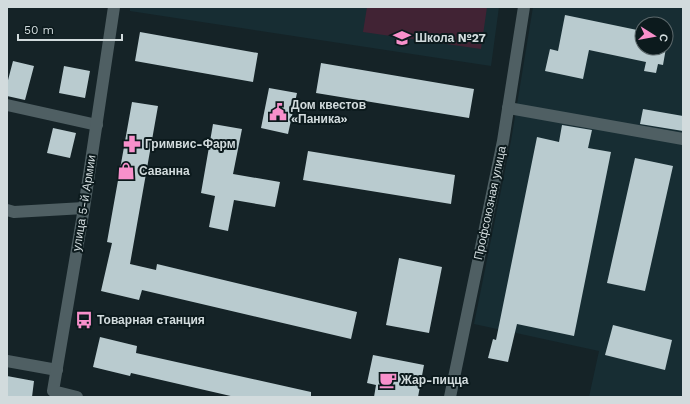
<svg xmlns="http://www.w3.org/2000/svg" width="690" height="404" font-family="'Work Sans',sans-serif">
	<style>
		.built { fill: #172d33; fill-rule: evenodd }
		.green { fill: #412334 }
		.building { fill: #b9cbcf }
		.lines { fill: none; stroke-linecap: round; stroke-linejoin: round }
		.street { stroke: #4f5f63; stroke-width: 12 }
		.secondary { stroke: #4f5f63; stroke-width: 12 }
		.labels { text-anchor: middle; stroke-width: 4; stroke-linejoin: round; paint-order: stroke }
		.poi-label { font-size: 12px; font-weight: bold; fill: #d2dbdd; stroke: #0c1a1d; text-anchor: start }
		.street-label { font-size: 12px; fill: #d2dbdd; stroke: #0c1a1d }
	</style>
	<rect width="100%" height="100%" fill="#152327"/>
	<path class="built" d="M130,7H499L491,66L130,11Z
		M533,7H683V397H589L599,351L474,324L511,141ZM642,24H666V48H642Z"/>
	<path class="green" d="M367,7H487L481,49L363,32Z"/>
	<path class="building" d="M565,15L642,31V48H666L663,65L658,64L656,73L644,71L646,62L589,50L583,79L545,71L550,49L558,51Z
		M140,32L258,53L253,82L135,61Z
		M13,61L34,66L25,100L7,96V84Z
		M321,63L474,89L469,118L316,93Z
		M64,66L90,71L85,98L59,93Z
		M269,88L297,93L288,134L261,128Z
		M132,102L158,106L130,264L156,270L157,264L357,312L351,339L142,290L139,300L101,291L112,243L107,242Z
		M643,109L683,116V131L640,124Z
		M213,124L242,129L233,174L280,182L275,207L234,200L228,231L209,227L215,196L201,193Z
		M562,125L592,130L588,148L611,152L574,336L517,324L508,362L488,358L493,339L496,340L537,137L559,142Z
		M53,128L76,133L70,158L47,153Z
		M308,151L455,175L451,204L303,180Z
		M635,158L673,166L645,291L607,283Z
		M399,258L442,267L429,333L386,325Z
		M613,325L672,340L665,370L605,355Z
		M100,337L137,346L136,353L311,392V397H235L131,373L130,376L93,367Z
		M373,355L424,365L418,397H374L376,385L367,383Z
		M7,376L34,381L32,397H7Z"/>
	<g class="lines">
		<path class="street" d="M7,105L97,125
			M508,108L683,139
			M7,210L14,212L84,208
			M7,361L57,370"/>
		<path class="secondary" d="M77,397L53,391L84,208L114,7
			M450,397L503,141L524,7"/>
	</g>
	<defs>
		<g id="school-bare" transform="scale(1.38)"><path d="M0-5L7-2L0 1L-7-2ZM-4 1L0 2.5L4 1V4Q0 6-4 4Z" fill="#f890cb" stroke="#0c1a1d" stroke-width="2.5" paint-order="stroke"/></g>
		<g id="civic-bare" transform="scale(1.38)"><path d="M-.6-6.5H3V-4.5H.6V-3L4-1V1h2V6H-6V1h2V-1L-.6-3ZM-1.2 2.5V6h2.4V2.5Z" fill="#f890cb" stroke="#0c1a1d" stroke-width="2.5" paint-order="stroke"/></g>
		<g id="pharmacy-bare" transform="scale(1.38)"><path d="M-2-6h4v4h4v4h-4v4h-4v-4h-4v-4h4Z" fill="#f890cb" stroke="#0c1a1d" stroke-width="2.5" paint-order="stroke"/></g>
		<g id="shop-bare" transform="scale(1.38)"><path d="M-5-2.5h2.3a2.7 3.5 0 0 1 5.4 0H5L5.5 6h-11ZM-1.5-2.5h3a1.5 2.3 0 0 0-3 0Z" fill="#f890cb" stroke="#0c1a1d" stroke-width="2.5" paint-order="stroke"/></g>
		<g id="bus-bare" transform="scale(1.38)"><path d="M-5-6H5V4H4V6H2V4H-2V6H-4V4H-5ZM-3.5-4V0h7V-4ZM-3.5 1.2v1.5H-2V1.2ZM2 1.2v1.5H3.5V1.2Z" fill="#f890cb" stroke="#0c1a1d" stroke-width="2.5" paint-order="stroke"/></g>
		<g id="cafe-bare" transform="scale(1.38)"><path d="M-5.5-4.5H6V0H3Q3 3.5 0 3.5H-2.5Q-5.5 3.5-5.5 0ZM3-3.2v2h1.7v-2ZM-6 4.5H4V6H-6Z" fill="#f890cb" stroke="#0c1a1d" stroke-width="2.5" paint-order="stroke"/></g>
	</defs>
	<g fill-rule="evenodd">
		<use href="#school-bare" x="402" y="38"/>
		<use href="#civic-bare" x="278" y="112"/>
		<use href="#pharmacy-bare" x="132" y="144"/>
		<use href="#shop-bare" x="126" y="171"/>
		<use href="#bus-bare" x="84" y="320"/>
		<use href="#cafe-bare" x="388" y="380"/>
	</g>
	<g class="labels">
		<g class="poi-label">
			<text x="415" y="42">Школа №27</text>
			<text x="291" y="109">Дом квестов<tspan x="291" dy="14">«Паника»</tspan></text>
			<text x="145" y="148">Гримвис-Фарм</text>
			<text x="139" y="175">Саванна</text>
			<text x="97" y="324">Товарная cтанция</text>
			<text x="401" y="384">Жар-пицца</text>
		</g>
		<g class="street-label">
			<text transform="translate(84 203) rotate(-81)" y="4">улица 5-й Армии</text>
			<text transform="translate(490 203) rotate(-78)" y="4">Профсоюзная улица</text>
		</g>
	</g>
	<rect width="690" height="404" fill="none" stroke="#d2dbdd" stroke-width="16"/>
	<g transform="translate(654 36) rotate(101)"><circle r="19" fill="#0c1a1d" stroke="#5b676a"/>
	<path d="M0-3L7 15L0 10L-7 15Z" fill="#f890cb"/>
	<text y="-6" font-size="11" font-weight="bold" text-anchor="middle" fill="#d2dbdd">С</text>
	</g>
	<path d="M18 34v6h104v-6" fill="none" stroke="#d2dbdd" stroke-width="2"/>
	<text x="24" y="34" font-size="12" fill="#d2dbdd" stroke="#0c1a1d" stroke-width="3" paint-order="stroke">50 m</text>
</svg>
